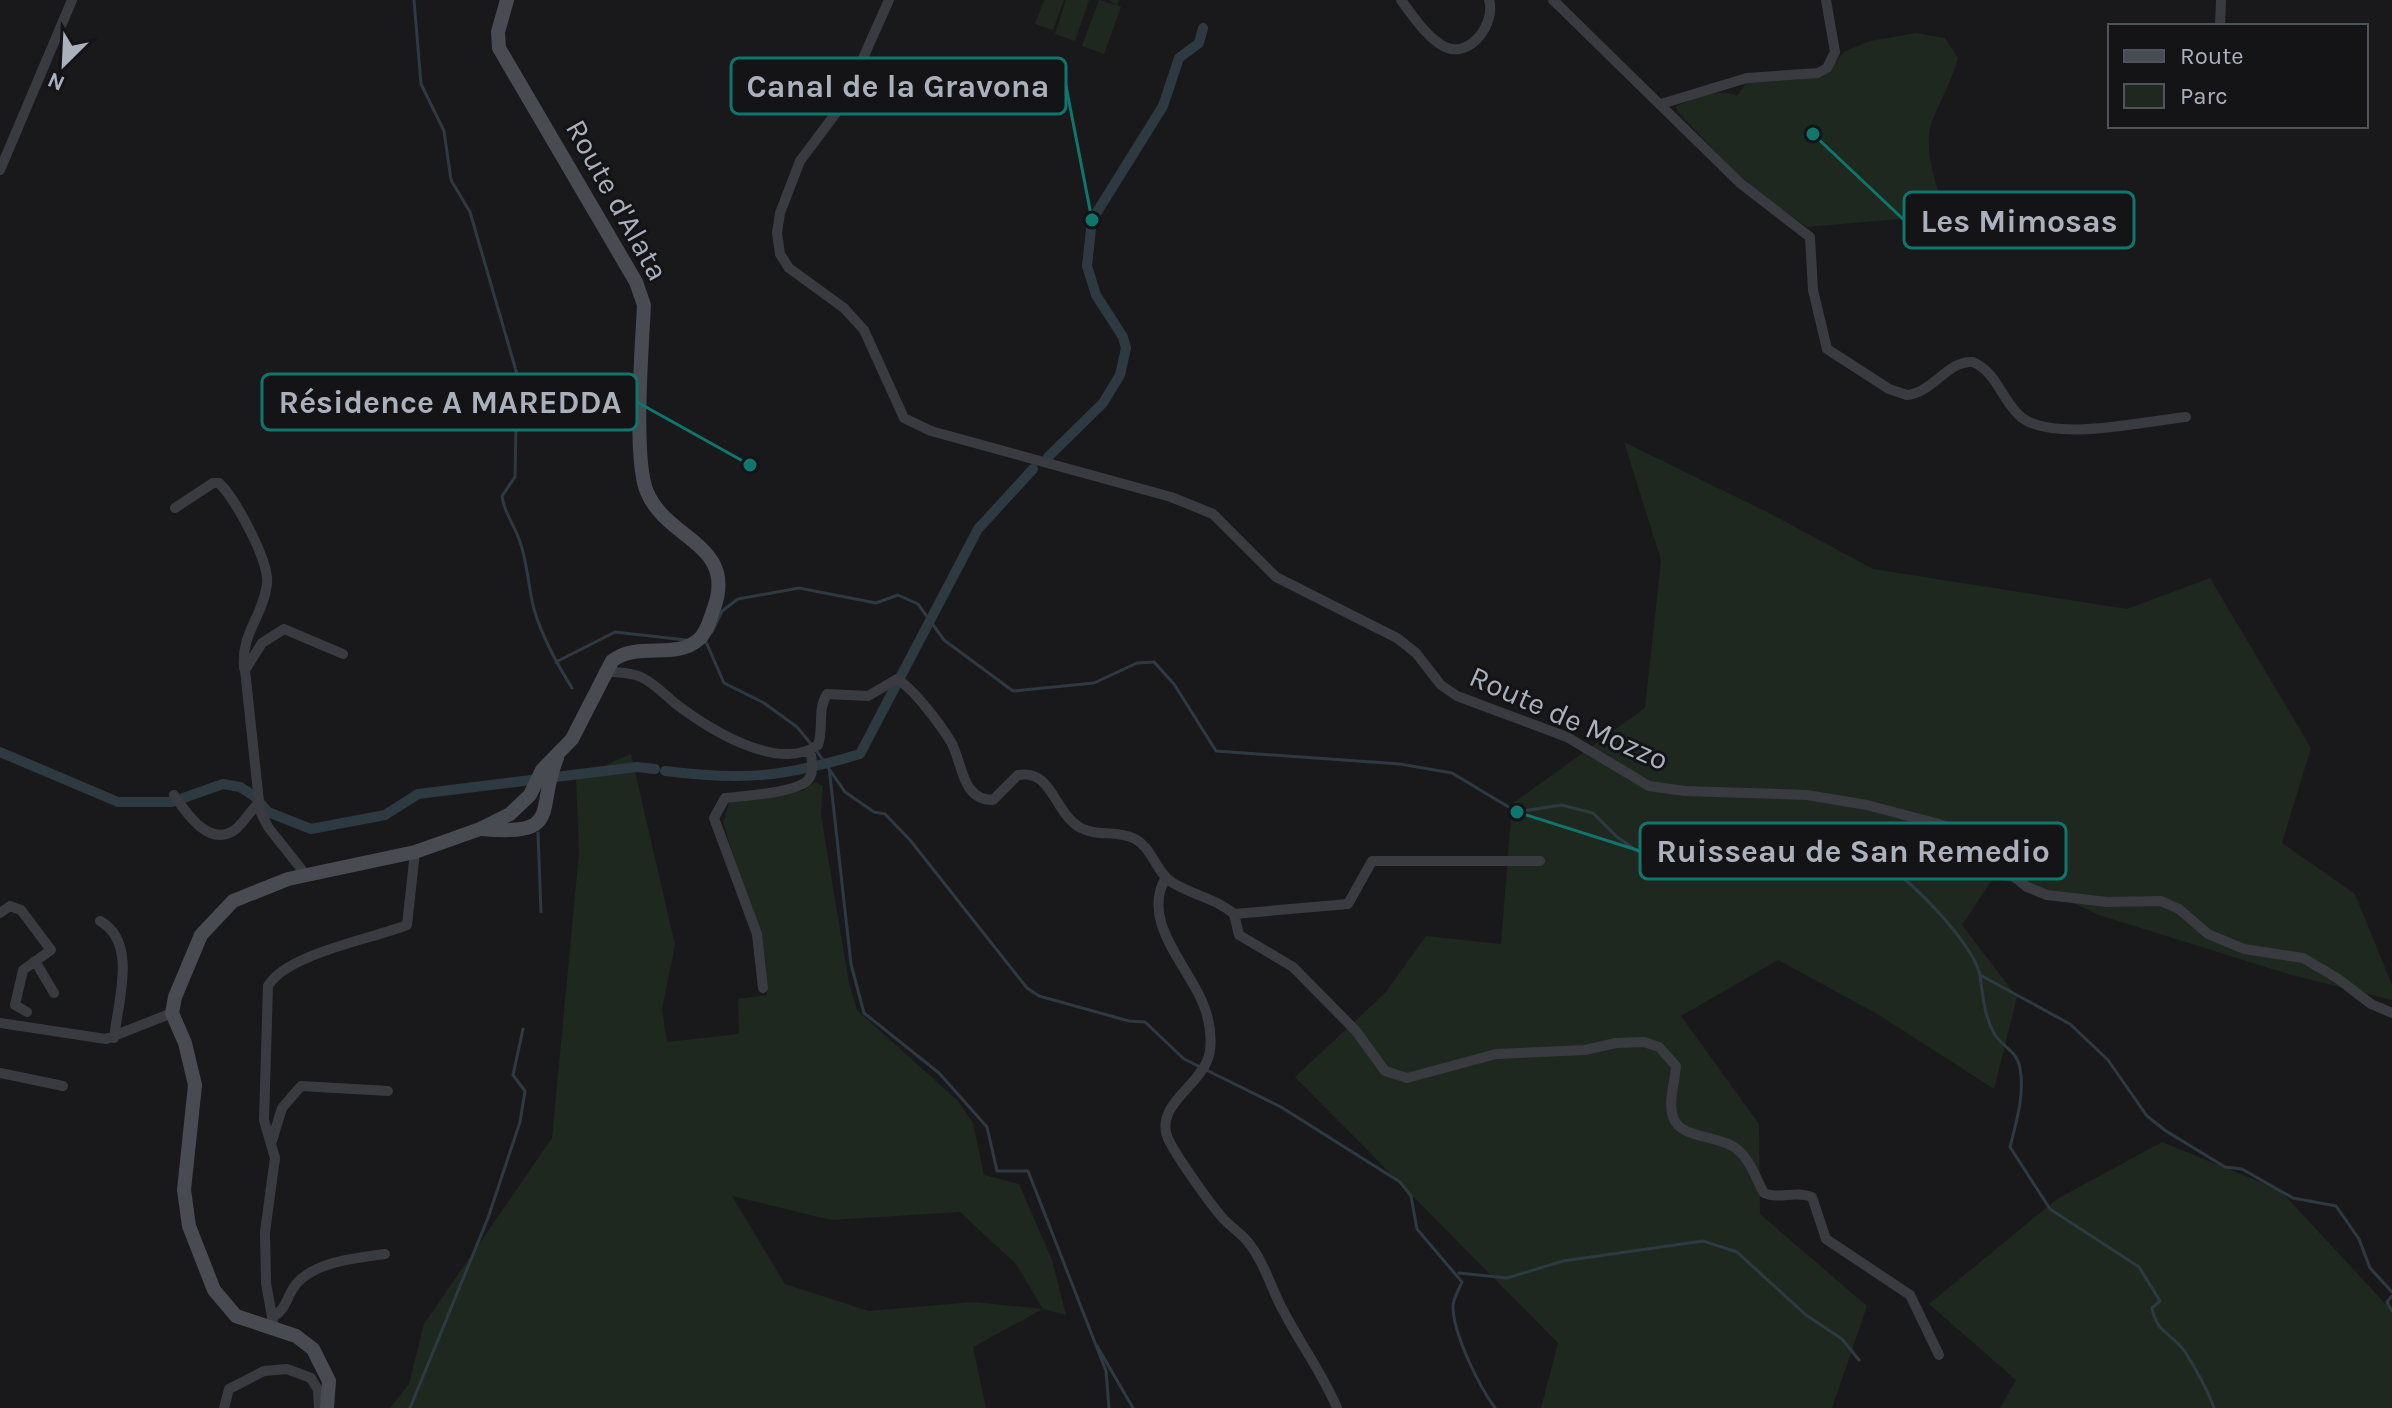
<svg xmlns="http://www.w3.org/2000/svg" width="2392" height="1408" font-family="Karla,sans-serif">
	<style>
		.green { fill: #1e281f; fill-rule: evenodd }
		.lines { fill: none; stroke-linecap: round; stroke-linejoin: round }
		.stream { stroke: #2d3a42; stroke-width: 3 }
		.canal { stroke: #2d3a42; stroke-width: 10 }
		.street { stroke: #3a3b41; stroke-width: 10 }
		.secondary { stroke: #484b52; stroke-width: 14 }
		.labels { text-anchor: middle; stroke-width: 6; stroke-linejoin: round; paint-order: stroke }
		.street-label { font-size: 30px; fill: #aab1bd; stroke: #141417 }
		.leader { fill: none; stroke: #0f766e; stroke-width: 3 }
		.callout-dot { fill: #0f766e; stroke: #141417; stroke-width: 3 }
		.callout { fill: #141417; stroke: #0f766e; stroke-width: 3 }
		.callout-label { font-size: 32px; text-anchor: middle; font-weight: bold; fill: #aab1bd }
	</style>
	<rect width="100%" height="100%" fill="#19191c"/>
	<path class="green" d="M1044,0H1064L1053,30L1035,24Z
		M1066,0H1089L1075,41L1055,34Z
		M1099,0L1116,5L1109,0H1119L1117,5L1121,7L1104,54L1082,46Z
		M1916,33L1945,38L1958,58C1952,81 1940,100 1932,122C1922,151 1938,187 1945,215L1807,227L1743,181L1678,112L1676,106C1696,99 1718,87 1737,96L1747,82L1823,77L1844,52L1870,41Z
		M1624,442L1771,514L1873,569L2127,609L2210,578L2311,748L2282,843L2355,894L2392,985V1000L2288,974L2099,915L2048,891L1993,878L1962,925L2017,997L1994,1089L1879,1015L1778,960L1681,1016L1759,1124L1760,1214L1867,1306L1832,1408H1541L1558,1343L1295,1077L1385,993L1426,936L1501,944L1512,804L1645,708L1661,560Z
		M631,754L675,945L662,1009L667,1042L739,1034L738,999L767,995L765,955L723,823L729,803L802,791L815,782L823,786L821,815L849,983L857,1010L958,1101L973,1123L984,1175L1019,1184L1052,1260L1066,1315L1043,1309L973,1347L986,1408H390L409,1384L424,1324L552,1138L579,853L576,778ZM732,1196L831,1220L960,1212L1016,1264L1043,1309L973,1302L869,1311L785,1284Z
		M2162,1142L2280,1190L2392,1311V1408H2000L2016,1380L1929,1304L2057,1199Z"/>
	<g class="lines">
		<path class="stream" d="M414,0L421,84L444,131L451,180L470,212L517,374L515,477L502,496C504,514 515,525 520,542C528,564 528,587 534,609C542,637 557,664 572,688
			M712,632L722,611L738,599L799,588L876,603L898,595L918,604L944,640L1013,691L1094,683L1137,663L1154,662L1174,684L1216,751L1400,764L1452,773L1517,812L1561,805L1593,813L1617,837L1646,857L1743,856L1767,867C1791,861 1826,839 1850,844C1885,851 1974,940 1980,976C1983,995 1984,1017 1995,1035C2004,1048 2017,1051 2020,1068C2025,1094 2016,1123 2010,1147L2050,1209L2139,1267L2160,1301L2152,1308C2156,1333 2173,1334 2185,1352C2195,1367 2208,1391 2214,1408
			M706,642L724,683L764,703L797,727L811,744
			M556,662L615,632L686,640
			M816,750L845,792L874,812L885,814L910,840L1027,988L1039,996L1129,1021L1145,1022L1184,1059L1281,1107L1400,1182L1411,1196L1417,1229L1462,1282C1459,1289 1453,1299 1453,1306C1453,1334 1479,1386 1495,1408
			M829,767L851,964L864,1013L939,1073L987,1127L997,1171H1028L1106,1371L1109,1408
			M538,833L541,912
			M1980,975L2070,1024L2108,1060L2147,1116L2166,1131L2225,1167L2242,1169L2293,1198L2336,1206L2359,1239L2370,1268L2392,1292
			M1459,1273L1507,1278L1563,1261L1703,1241L1737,1252L1806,1315L1842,1339L1859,1360
			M2392,1296L2387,1302L2392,1311
			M1097,1346L1133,1408
			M410,1408L488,1218L520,1122L525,1091L513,1075L523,1029"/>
		<path class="canal" d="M1048,457L1103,403L1120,375L1126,348L1123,337L1096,295L1087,266L1092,220L1163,106L1179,58L1199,43L1203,28
			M0,752L118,802H172L223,784L240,787L254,796L268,812L311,829L385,815L418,794L637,767L655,769
			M665,771C745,781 783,777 860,754L978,529L1033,469"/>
		<path class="street" d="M889,0L842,105L800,161L780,213L777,233L780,254L789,268L844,308L864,330L904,418L931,431L1171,497L1213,514L1276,577L1397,638L1416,653L1441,685L1457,696L1567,737L1649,786L1685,791L1807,795L1867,805L1939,824L1955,829L2027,887L2047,895L2107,902L2161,901L2179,909L2208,934L2244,949L2303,958L2337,978L2371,1004L2392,1013
			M1401,0C1413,16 1427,38 1445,47C1471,59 1496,22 1489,0
			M1553,0L1740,183L1810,237L1813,290L1827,349L1889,389L1907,395C1934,392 1948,360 1973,362C1998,373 2001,400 2021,417C2054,443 2145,421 2186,417
			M2220,26L2221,0
			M1661,104L1747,78L1818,73L1827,68L1835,52L1826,0
			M0,170L72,0
			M175,508L213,483H219C235,498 270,562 267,584C263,617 241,632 244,668
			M604,671C616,673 630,672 641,677C654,683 665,695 676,704C709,729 778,773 818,745C824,728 817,710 827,694L868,696L897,679C914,689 940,724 951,742C963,763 961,800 993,800L1018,775C1052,769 1053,810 1079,827C1096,837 1115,830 1133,838C1153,847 1155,872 1173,883C1193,895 1217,899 1234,914L1239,935L1293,967L1356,1031L1385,1071L1407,1078L1496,1054L1585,1050L1616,1043L1644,1042L1659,1047L1676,1066C1675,1081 1668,1102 1673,1117C1679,1139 1722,1135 1738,1150C1751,1161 1756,1179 1764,1193C1780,1200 1795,1190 1812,1197L1826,1239L1910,1295L1939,1355
			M174,795C186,813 210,849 236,829C244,822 250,811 258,804
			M306,875L268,827L260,811L245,670L262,643L284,629L343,654
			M1166,877C1138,925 1195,970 1207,1015C1211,1030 1213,1050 1206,1063C1196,1087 1157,1106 1167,1136C1173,1152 1209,1202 1221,1216C1229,1226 1240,1232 1248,1242C1265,1263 1271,1289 1284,1312C1301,1345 1323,1374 1337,1408
			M0,913L10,906L21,910L51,950L23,970L15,1005L27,1012
			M1234,914L1348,904L1372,861H1540
			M100,921C138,942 118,1001 114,1038
			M35,961L54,993
			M763,988L757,934L714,818L725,798C744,796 793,793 807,781C815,774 812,759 810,750
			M0,1023L106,1039L172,1013
			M0,1073L63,1086
			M272,1141L282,1108L301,1086L388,1091
			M272,1318C288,1308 286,1296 297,1283C317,1261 357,1258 385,1254
			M274,1328L266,1283L265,1232L275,1158L264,1120L268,986C286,954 372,939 407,925L415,852
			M224,1408L229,1389L264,1371L287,1369L311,1378L318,1390L319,1408"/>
		<path class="secondary" d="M482,829C564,836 535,811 557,758
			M327,1408L329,1381L313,1349L296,1336L236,1316L214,1290L189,1226L184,1190L195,1085L185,1043L172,1013L175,997L201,935L233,901L288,879L415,852L480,829L510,814L530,795L542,770L572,739L612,661C637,641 675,660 698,640C707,633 710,619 714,608C737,544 667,540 647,492C633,460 642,345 644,305L636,282L499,48L498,32L507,0"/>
	</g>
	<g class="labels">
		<g class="street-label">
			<text transform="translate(617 200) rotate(61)" y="10">Route d'Alata</text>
			<text transform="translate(1569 718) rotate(24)" y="10">Route de Mozzo</text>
		</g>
	</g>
	<path class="leader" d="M1092 220L1066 86M1813 134L1904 220M750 465L637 402M1517 812L1640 851"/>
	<g class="callout-dot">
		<circle cx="1092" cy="220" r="8"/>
		<circle cx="1813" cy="134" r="8"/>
		<circle cx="750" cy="465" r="8"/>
		<circle cx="1517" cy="812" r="8"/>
	</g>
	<g class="callout">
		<rect x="731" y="58" width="335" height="56" rx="8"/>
		<rect x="1904" y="192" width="230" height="56" rx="8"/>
		<rect x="262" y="374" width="375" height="56" rx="8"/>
		<rect x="1640" y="823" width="426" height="56" rx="8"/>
	</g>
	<g class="callout-label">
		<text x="898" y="97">Canal de la Gravona</text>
		<text x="2019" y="232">Les Mimosas</text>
		<text x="450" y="413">Résidence A MAREDDA</text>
		<text x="1853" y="862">Ruisseau de San Remedio</text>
	</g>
	<rect x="2108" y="24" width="260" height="104" fill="#141417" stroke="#505359" stroke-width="2"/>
	<rect x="2124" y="50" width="40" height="12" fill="#484b52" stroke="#505359" stroke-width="2"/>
	<text x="2180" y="64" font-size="24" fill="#aab1bd">Route</text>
	<rect x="2124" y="84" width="40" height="24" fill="#1e281f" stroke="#505359" stroke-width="2"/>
	<text x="2180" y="104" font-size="24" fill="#aab1bd">Parc</text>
	<g transform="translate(64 64) rotate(204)" stroke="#141417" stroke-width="6" paint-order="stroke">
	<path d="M0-6L14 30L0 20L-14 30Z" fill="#aab1bd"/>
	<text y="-12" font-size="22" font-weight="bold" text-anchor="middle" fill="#aab1bd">N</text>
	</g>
</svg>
